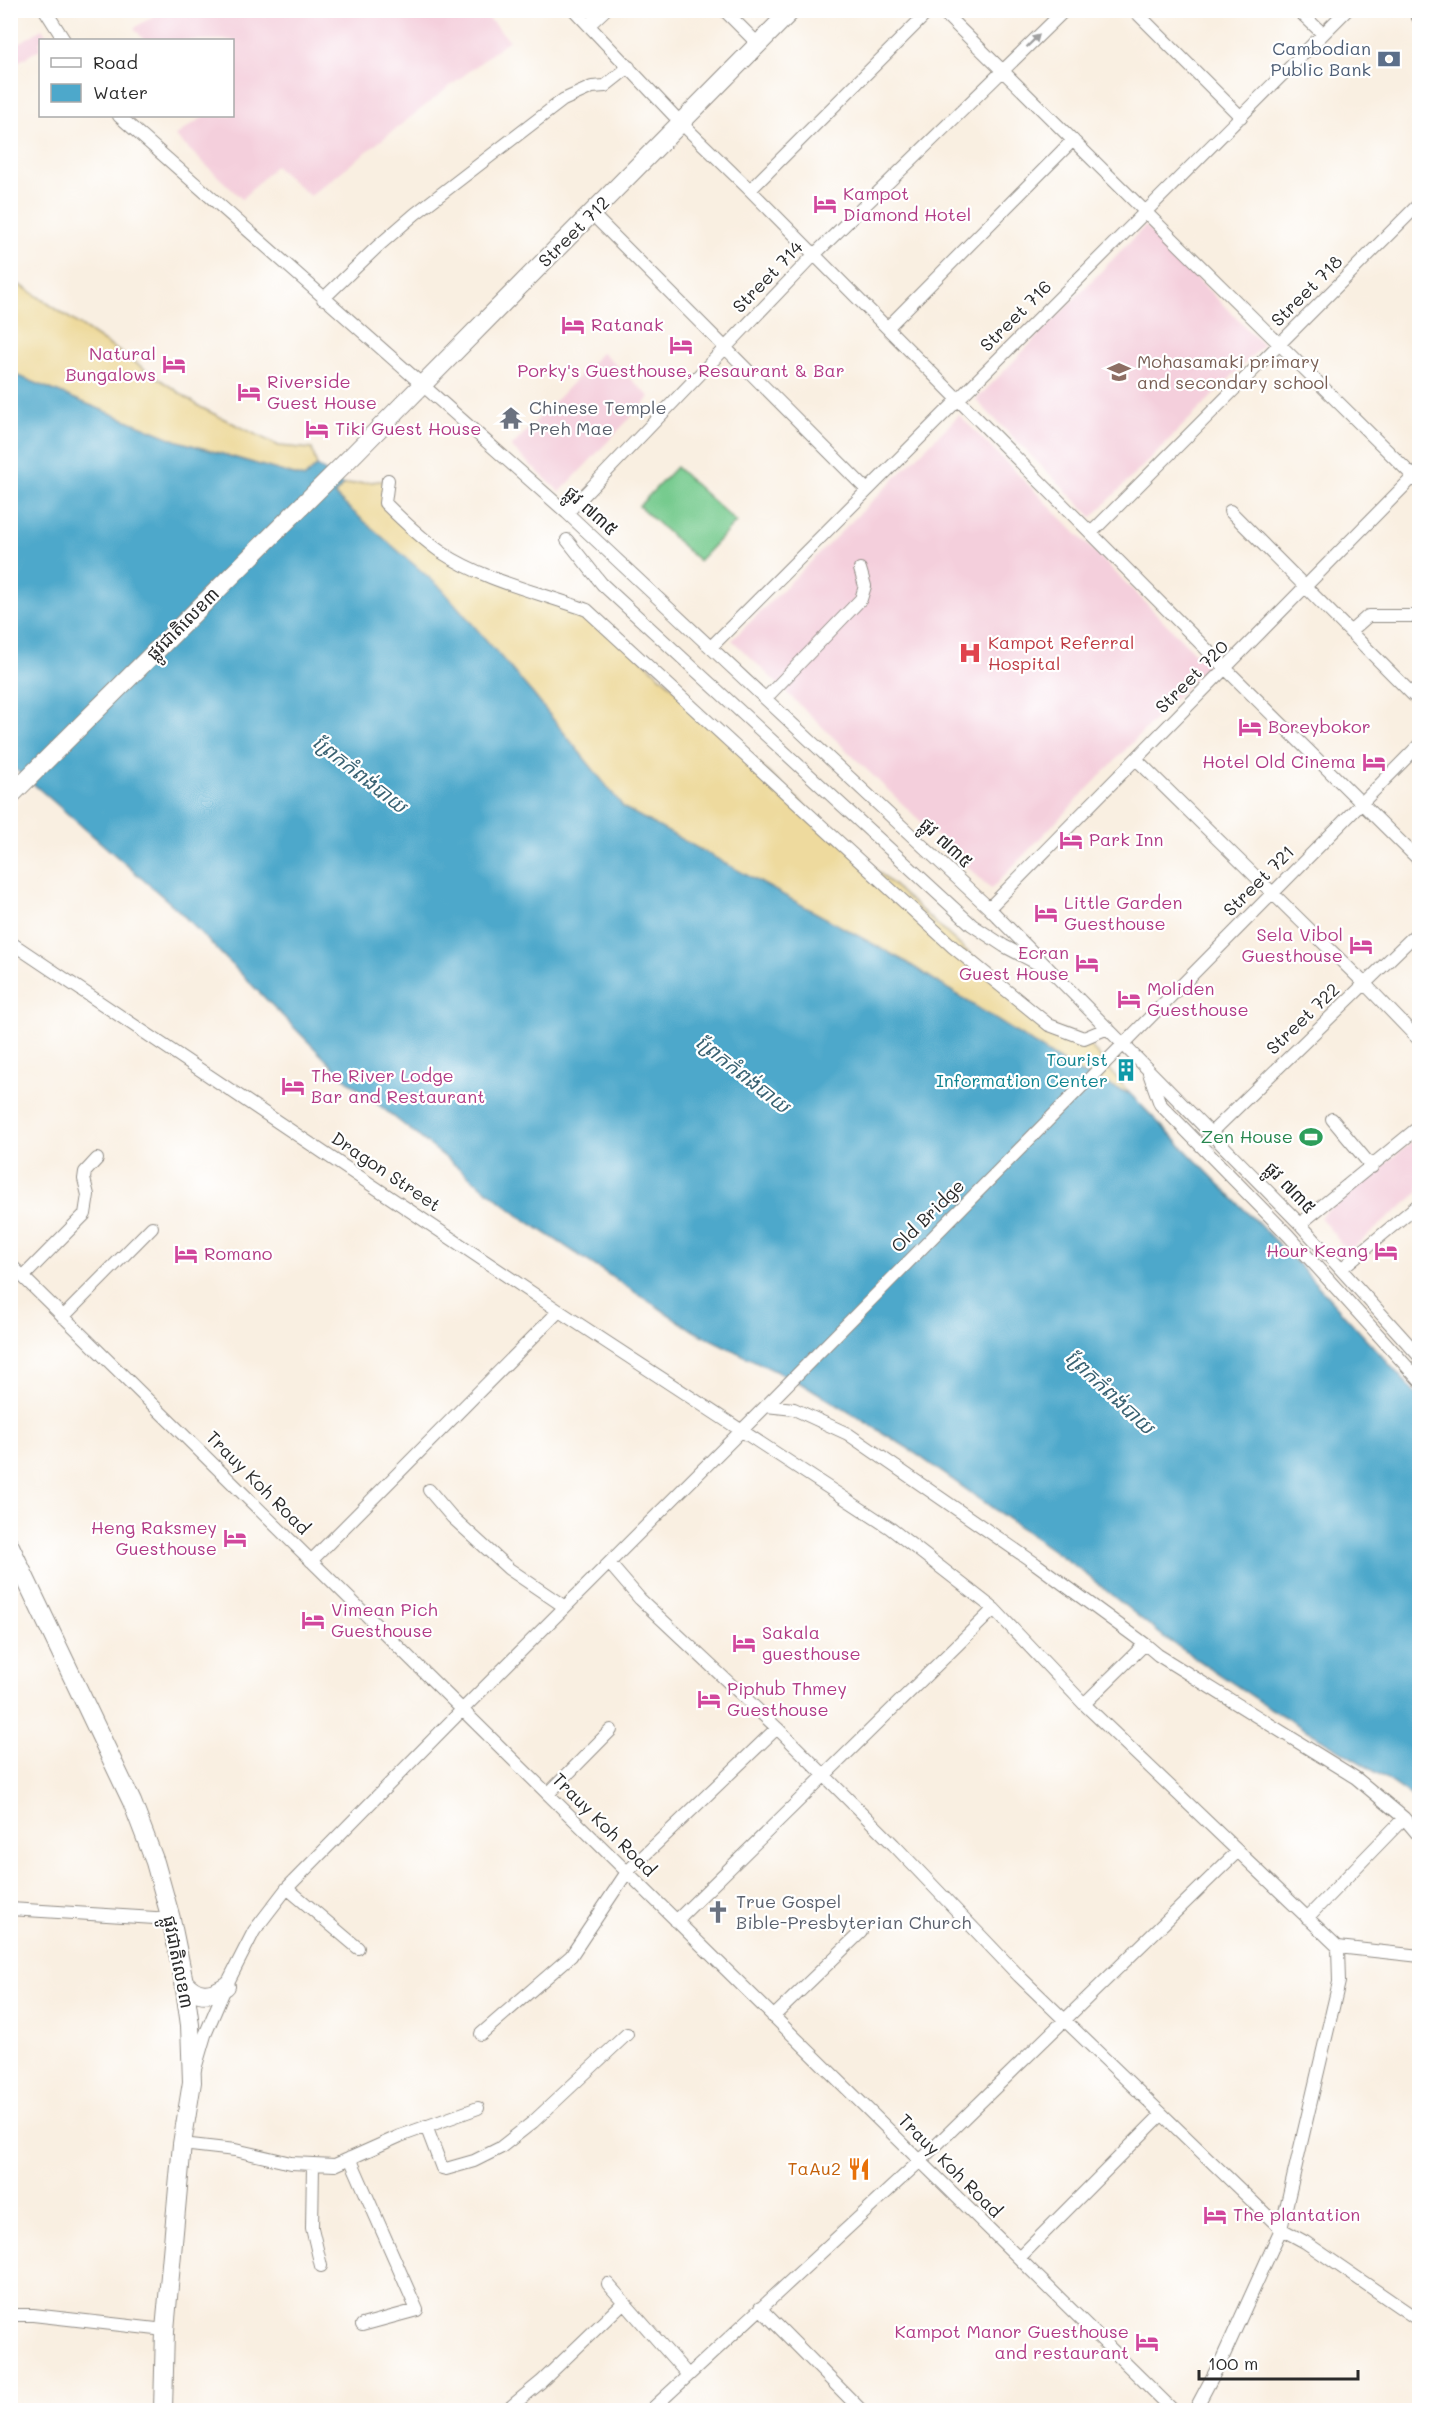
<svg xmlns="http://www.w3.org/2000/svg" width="1430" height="2421" font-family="Mali,'Noto Sans Khmer',sans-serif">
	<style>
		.built { fill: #f4cfdc }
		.green { fill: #76cb8e; stroke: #507b5c; stroke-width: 1.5 }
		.sand { fill: #eeda9e; stroke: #8c8264; stroke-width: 1.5 }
		.water { fill: #4da8cb; stroke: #3c6a7b; stroke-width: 1.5 }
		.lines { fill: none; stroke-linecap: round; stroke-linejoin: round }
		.minor-casing { stroke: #928d86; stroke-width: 14 }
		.major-casing { stroke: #928d86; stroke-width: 19 }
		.highway-casing { stroke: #928d86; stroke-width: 20 }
		.minor { stroke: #fff; stroke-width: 12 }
		.major { stroke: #fff; stroke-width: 16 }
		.highway { stroke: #fff; stroke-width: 18 }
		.oneway { fill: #a0a0a0 }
		.labels { text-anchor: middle; stroke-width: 4.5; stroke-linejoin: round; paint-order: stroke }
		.service-label { font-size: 18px; fill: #4e5e75; stroke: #fff; text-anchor: end }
		.hotel-label { font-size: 18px; fill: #b23c85; stroke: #fff; text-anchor: start }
		.street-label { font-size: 18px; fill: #2b2b2b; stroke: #fff }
		.education-label { font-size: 18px; fill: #785e54; stroke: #fff; text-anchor: start }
		.worship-label { font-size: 18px; fill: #5b616d; stroke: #fff; text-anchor: start }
		.health-label { font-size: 18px; fill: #be3a42; stroke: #fff; text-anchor: start }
		.culture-label { font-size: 18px; fill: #0d838f; stroke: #fff; text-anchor: end }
		.leisure-label { font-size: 18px; fill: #27864d; stroke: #fff; text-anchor: end }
		.food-label { font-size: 18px; fill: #c56008; stroke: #fff; text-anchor: end }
		.water-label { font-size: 20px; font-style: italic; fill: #3a6373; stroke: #fff }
	</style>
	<rect width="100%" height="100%" fill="#fff"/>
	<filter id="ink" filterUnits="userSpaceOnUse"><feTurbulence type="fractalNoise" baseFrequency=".0167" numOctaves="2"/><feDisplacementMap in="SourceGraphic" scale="12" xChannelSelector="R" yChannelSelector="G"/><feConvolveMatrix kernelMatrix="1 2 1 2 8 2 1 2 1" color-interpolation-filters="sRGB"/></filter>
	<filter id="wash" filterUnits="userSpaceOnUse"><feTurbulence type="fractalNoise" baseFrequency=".008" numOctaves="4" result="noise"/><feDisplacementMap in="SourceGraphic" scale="24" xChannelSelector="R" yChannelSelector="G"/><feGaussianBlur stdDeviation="1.35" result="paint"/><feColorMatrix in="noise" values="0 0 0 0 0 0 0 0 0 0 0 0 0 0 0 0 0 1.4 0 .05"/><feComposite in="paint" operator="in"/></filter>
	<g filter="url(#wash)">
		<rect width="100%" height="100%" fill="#f9efe1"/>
		<path class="built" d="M481,10L509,40L310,196L275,166L242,199L175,136L205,116H232V40H144L134,28L162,11Z
			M42,29L50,40H40V49L11,66V48Z
			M1145,226L1263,345L1092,517L976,400Z
			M602,352L650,397L560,492L511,447Z
			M959,415L1207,665L991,889L732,640Z
			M1419,1136V1192L1348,1252L1320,1217Z"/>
		<path class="green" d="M676,467L736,522L699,561L639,506Z"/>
		<path class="sand" d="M11,281L25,288L202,408L279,446L312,449L317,466L304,478L178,441L11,373Z
			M388,480L385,504L441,552L587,610L1049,1025L1084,1038L1130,1094L1076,1071L906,962L624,808L532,693L334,494L343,485Z"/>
		<path class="water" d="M11,373L178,441L304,478L317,466L343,485L334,495L442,589L532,693L624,808L906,962L1076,1071L1130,1094L1298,1264L1419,1397V1801L1384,1777L1270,1708L1164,1637L1078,1568L906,1447L810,1388L694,1331L521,1217L342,1076L177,909L30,781L11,766Z"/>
	</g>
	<g filter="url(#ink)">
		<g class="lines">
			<g class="minor-casing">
				<path id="minor" d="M45,10L64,40
					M574,10L680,122L750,190L1226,669L1420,861
					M724,10L758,44
					M941,10L1420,483
					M1134,10L1241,117
					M1298,10L1323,34
					M589,25L605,10
					M119,116L567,513L989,908L1300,1224L1420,1357
					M750,190L930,10
					M592,214L867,490
					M323,299L377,247L415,214L563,100L592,87L605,86L629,67
					M887,328L1073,140
					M388,480L385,503C402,520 421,538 441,552C485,581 538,592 587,610L953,947L1049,1025L1084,1038L1108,1028
					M1230,511L1420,702
					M567,513L815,254L1065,10
					M1092,532L1420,203
					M567,540L602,584L972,925L1004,946L1042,966
					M1350,632L1368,616H1420
					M711,647L1347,10
					M766,698L861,599L865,586L860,569
					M1136,759L1365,984L1420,1041
					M989,908L1420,470
					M10,942L559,1311L890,1528L994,1609L1084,1704L1338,1947L1339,1982L1281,2229L1223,2357L1195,2410
					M1149,1073L1160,1104L1288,1235L1420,1381
					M1332,1119L1372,1167
					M1211,1133L1420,930
					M1300,1224L1420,1126
					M10,1264L1173,2410
					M1341,1269L1420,1203
					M23,1277L85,1214L88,1195L84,1179L85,1172L97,1159
					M63,1317L152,1227
					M766,1406L794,1409L848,1434L1036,1564L1145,1644
					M429,1490L452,1517L509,1569L565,1607
					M311,1561L559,1311
					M609,1563L640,1599L777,1728L894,1845L1019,1976L1281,2229L1305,2242L1420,2321
					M1084,1704L1145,1644L1158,1655L1356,1778L1404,1818L1420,1837
					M548,1794L611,1730
					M287,1888L358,1948
					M10,1909L171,1919
					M1307,1918L1404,1818
					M676,1921L994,1609
					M1338,1947L1420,1956
					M773,2017L861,1932
					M481,2034L571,1956L627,1872L777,1728
					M195,2069L205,2035L226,1986L254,1931L287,1888L462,1710L766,1406L1420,744
					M426,2126L442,2168L446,2169L474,2161L500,2148L533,2122L627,2034
					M182,2144L235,2150L291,2163L335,2165L400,2136L478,2108
					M350,2158L417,2310L362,2325
					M313,2164L312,2228L321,2266
					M1019,2258L1161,2115
					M608,2284L688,2375
					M760,2308L861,2410
					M10,2315H33L165,2330
					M507,2410L541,2382L623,2303
					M651,2410L920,2161L1237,1852"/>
			</g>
			<g class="major-casing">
				<path id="major" d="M1418,10L1420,16"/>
			</g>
			<g class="highway-casing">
				<path id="highway" d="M10,796L355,453L792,10
					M10,1546L132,1802L155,1862L171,1919L184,1982L190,2025L192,2082L182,2144L165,2330L163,2410
					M184,1982C197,1997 210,1997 226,1986"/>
			</g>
			<use href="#minor" class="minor"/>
			<use href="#major" class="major"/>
			<use href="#highway" class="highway"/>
		</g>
		<defs><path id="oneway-solid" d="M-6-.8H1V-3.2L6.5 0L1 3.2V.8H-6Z" transform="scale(1.5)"/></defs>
		<use class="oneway" href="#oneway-solid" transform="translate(1033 41) rotate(-44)"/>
	</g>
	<defs>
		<g id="bank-bare" transform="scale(1.8)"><path d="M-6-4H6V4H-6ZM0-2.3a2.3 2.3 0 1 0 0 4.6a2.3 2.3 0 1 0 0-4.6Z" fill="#5c6f8a" stroke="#fff" stroke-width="2.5" paint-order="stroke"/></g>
		<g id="hotel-bare" transform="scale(1.8)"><path d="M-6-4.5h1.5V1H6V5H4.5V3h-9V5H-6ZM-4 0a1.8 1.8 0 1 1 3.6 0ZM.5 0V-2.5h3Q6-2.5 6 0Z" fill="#d1479c" stroke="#fff" stroke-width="2.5" paint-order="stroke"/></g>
		<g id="school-bare" transform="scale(1.8)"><path d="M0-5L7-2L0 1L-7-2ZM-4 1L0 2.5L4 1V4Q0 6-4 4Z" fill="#8d6e63" stroke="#fff" stroke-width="2.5" paint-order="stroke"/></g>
		<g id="temple-bare" transform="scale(1.8)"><path d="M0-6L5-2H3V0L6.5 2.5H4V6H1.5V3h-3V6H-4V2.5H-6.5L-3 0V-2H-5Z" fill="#6b7280" stroke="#fff" stroke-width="2.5" paint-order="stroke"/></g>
		<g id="hospital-bare" transform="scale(1.8)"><path d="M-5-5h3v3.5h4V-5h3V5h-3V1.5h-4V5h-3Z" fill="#e0444e" stroke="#fff" stroke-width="2.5" paint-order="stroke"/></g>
		<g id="building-bare" transform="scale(1.8)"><path d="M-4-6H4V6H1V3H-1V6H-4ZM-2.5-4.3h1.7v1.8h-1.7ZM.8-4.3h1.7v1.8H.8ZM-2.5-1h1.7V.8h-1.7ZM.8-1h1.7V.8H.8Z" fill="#0f9aa8" stroke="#fff" stroke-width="2.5" paint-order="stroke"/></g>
		<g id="stadium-bare" transform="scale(1.8)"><path d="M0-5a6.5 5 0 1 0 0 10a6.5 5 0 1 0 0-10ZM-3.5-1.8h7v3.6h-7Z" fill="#2e9e5b" stroke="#fff" stroke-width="2.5" paint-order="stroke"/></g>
		<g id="church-bare" transform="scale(1.8)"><path d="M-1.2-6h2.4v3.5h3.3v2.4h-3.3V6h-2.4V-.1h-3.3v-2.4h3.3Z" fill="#6b7280" stroke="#fff" stroke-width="2.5" paint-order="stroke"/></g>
		<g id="restaurant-bare" transform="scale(1.8)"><path d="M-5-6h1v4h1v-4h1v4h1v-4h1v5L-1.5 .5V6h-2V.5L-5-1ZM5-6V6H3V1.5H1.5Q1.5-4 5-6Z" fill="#e8710a" stroke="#fff" stroke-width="2.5" paint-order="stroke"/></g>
	</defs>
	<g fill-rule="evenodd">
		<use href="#bank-bare" x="1389" y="59"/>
		<use href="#hotel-bare" x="825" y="204"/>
		<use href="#hotel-bare" x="573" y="325"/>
		<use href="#hotel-bare" x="681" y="345"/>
		<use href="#hotel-bare" x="174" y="364"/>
		<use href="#school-bare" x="1119" y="372"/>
		<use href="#hotel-bare" x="249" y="392"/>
		<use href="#temple-bare" x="511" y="418"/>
		<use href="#hotel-bare" x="317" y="429"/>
		<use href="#hospital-bare" x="970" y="653"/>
		<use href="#hotel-bare" x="1250" y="727"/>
		<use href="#hotel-bare" x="1374" y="762"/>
		<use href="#hotel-bare" x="1071" y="840"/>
		<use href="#hotel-bare" x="1046" y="913"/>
		<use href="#hotel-bare" x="1361" y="945"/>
		<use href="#hotel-bare" x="1087" y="963"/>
		<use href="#hotel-bare" x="1129" y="999"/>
		<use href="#building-bare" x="1126" y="1070"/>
		<use href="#hotel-bare" x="293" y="1086"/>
		<use href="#stadium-bare" x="1311" y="1137"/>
		<use href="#hotel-bare" x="1386" y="1251"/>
		<use href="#hotel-bare" x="186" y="1254"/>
		<use href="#hotel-bare" x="235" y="1538"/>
		<use href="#hotel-bare" x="313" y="1620"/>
		<use href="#hotel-bare" x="744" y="1643"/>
		<use href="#hotel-bare" x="709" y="1699"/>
		<use href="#church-bare" x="718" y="1912"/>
		<use href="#restaurant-bare" x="859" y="2169"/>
		<use href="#hotel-bare" x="1215" y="2215"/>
		<use href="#hotel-bare" x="1147" y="2342"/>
	</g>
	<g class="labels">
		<g class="service-label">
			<text x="1371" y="55">Cambodian<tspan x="1371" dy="21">Public Bank</tspan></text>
		</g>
		<g class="hotel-label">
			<text x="843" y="200">Kampot<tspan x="843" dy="21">Diamond Hotel</tspan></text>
			<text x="591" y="331">Ratanak</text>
			<text x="156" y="360" text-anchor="end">Natural<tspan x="156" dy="21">Bungalows</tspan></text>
			<text x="681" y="377" text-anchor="middle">Porky's Guesthouse, Resaurant &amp; Bar</text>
			<text x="267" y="388">Riverside<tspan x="267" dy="21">Guest House</tspan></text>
			<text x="335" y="435">Tiki Guest House</text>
			<text x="1268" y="733">Boreybokor</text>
			<text x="1356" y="768" text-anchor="end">Hotel Old Cinema</text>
			<text x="1089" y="846">Park Inn</text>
			<text x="1064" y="909">Little Garden<tspan x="1064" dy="21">Guesthouse</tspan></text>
			<text x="1343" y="941" text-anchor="end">Sela Vibol<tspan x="1343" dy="21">Guesthouse</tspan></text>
			<text x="1069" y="959" text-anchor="end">Ecran<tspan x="1069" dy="21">Guest House</tspan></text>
			<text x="1147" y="995">Moliden<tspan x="1147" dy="21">Guesthouse</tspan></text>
			<text x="311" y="1082">The River Lodge<tspan x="311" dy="21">Bar and Restaurant</tspan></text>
			<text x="1368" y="1257" text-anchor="end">Hour Keang</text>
			<text x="204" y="1260">Romano</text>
			<text x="217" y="1534" text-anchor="end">Heng Raksmey<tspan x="217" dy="21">Guesthouse</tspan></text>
			<text x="331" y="1616">Vimean Pich<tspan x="331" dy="21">Guesthouse</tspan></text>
			<text x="762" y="1639">Sakala<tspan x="762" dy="21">guesthouse</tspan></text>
			<text x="727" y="1695">Piphub Thmey<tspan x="727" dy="21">Guesthouse</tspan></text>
			<text x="1233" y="2221">The plantation</text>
			<text x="1129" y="2338" text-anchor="end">Kampot Manor Guesthouse<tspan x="1129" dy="21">and restaurant</tspan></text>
		</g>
		<g class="street-label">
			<text transform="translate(574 232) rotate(-45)" y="6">Street 712</text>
			<text transform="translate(768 277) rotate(-46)" y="6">Street 714</text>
			<text transform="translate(1307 291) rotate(-45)" y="6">Street 718</text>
			<text transform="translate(1016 316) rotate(-45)" y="6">Street 716</text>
			<text transform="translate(591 511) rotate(42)" y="6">ផ្លូវ ៧៣៥</text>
			<text transform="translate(183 624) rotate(-45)" y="6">ផ្លូវជាតិលេខ៣</text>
			<text transform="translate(1192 677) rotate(-45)" y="6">Street 720</text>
			<text transform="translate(946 843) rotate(43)" y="6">ផ្លូវ ៧៣៥</text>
			<text transform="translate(1259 881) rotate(-45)" y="6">Street 721</text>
			<text transform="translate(1303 1019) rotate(-44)" y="6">Street 722</text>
			<text transform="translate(386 1172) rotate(34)" y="6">Dragon Street</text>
			<text transform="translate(1290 1188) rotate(46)" y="6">ផ្លូវ ៧៣៥</text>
			<text transform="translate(928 1216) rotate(-45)" y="6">Old Bridge</text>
			<text transform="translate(258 1483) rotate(45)" y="6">Trauy Koh Road</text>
			<text transform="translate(604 1825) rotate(45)" y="6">Trauy Koh Road</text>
			<text transform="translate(178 1962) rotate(79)" y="6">ផ្លូវជាតិលេខ៣</text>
			<text transform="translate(950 2166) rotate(45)" y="6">Trauy Koh Road</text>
		</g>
		<g class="education-label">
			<text x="1137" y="368">Mohasamaki primary<tspan x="1137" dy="21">and secondary school</tspan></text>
		</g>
		<g class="worship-label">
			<text x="529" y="414">Chinese Temple<tspan x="529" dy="21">Preh Mae</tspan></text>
			<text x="736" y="1908">True Gospel<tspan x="736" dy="21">Bible-Presbyterian Church</tspan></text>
		</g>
		<g class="health-label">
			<text x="988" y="649">Kampot Referral<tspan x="988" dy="21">Hospital</tspan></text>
		</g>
		<g class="culture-label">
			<text x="1108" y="1066">Tourist<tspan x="1108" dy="21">Information Center</tspan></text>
		</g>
		<g class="leisure-label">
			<text x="1293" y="1143">Zen House</text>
		</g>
		<g class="food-label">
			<text x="841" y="2175">TaAu2</text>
		</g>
		<g class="water-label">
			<text transform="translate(360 774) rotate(38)" y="7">ព្រែកកំពង់បាយ</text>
			<text transform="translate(743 1074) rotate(38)" y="7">ព្រែកកំពង់បាយ</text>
			<text transform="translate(1110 1392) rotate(43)" y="7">ព្រែកកំពង់បាយ</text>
		</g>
	</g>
	<rect width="1430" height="2421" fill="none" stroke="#fff" stroke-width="36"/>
	<rect x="39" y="39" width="195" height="78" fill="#ffffff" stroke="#aaaaaa" stroke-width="1.5"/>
	<rect x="51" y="58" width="30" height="9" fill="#ffffff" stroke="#aaaaaa" stroke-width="1.5"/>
	<text x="93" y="69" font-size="18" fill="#2b2b2b">Road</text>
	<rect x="51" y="84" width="30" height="18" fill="#4da8cb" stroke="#aaaaaa" stroke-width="1.5"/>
	<text x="93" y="99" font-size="18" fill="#2b2b2b">Water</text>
	<path d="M1199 2370v9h159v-9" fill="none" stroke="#2b2b2b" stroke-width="3"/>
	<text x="1208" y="2370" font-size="18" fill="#2b2b2b" stroke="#ffffff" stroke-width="4.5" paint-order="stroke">100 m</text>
</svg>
